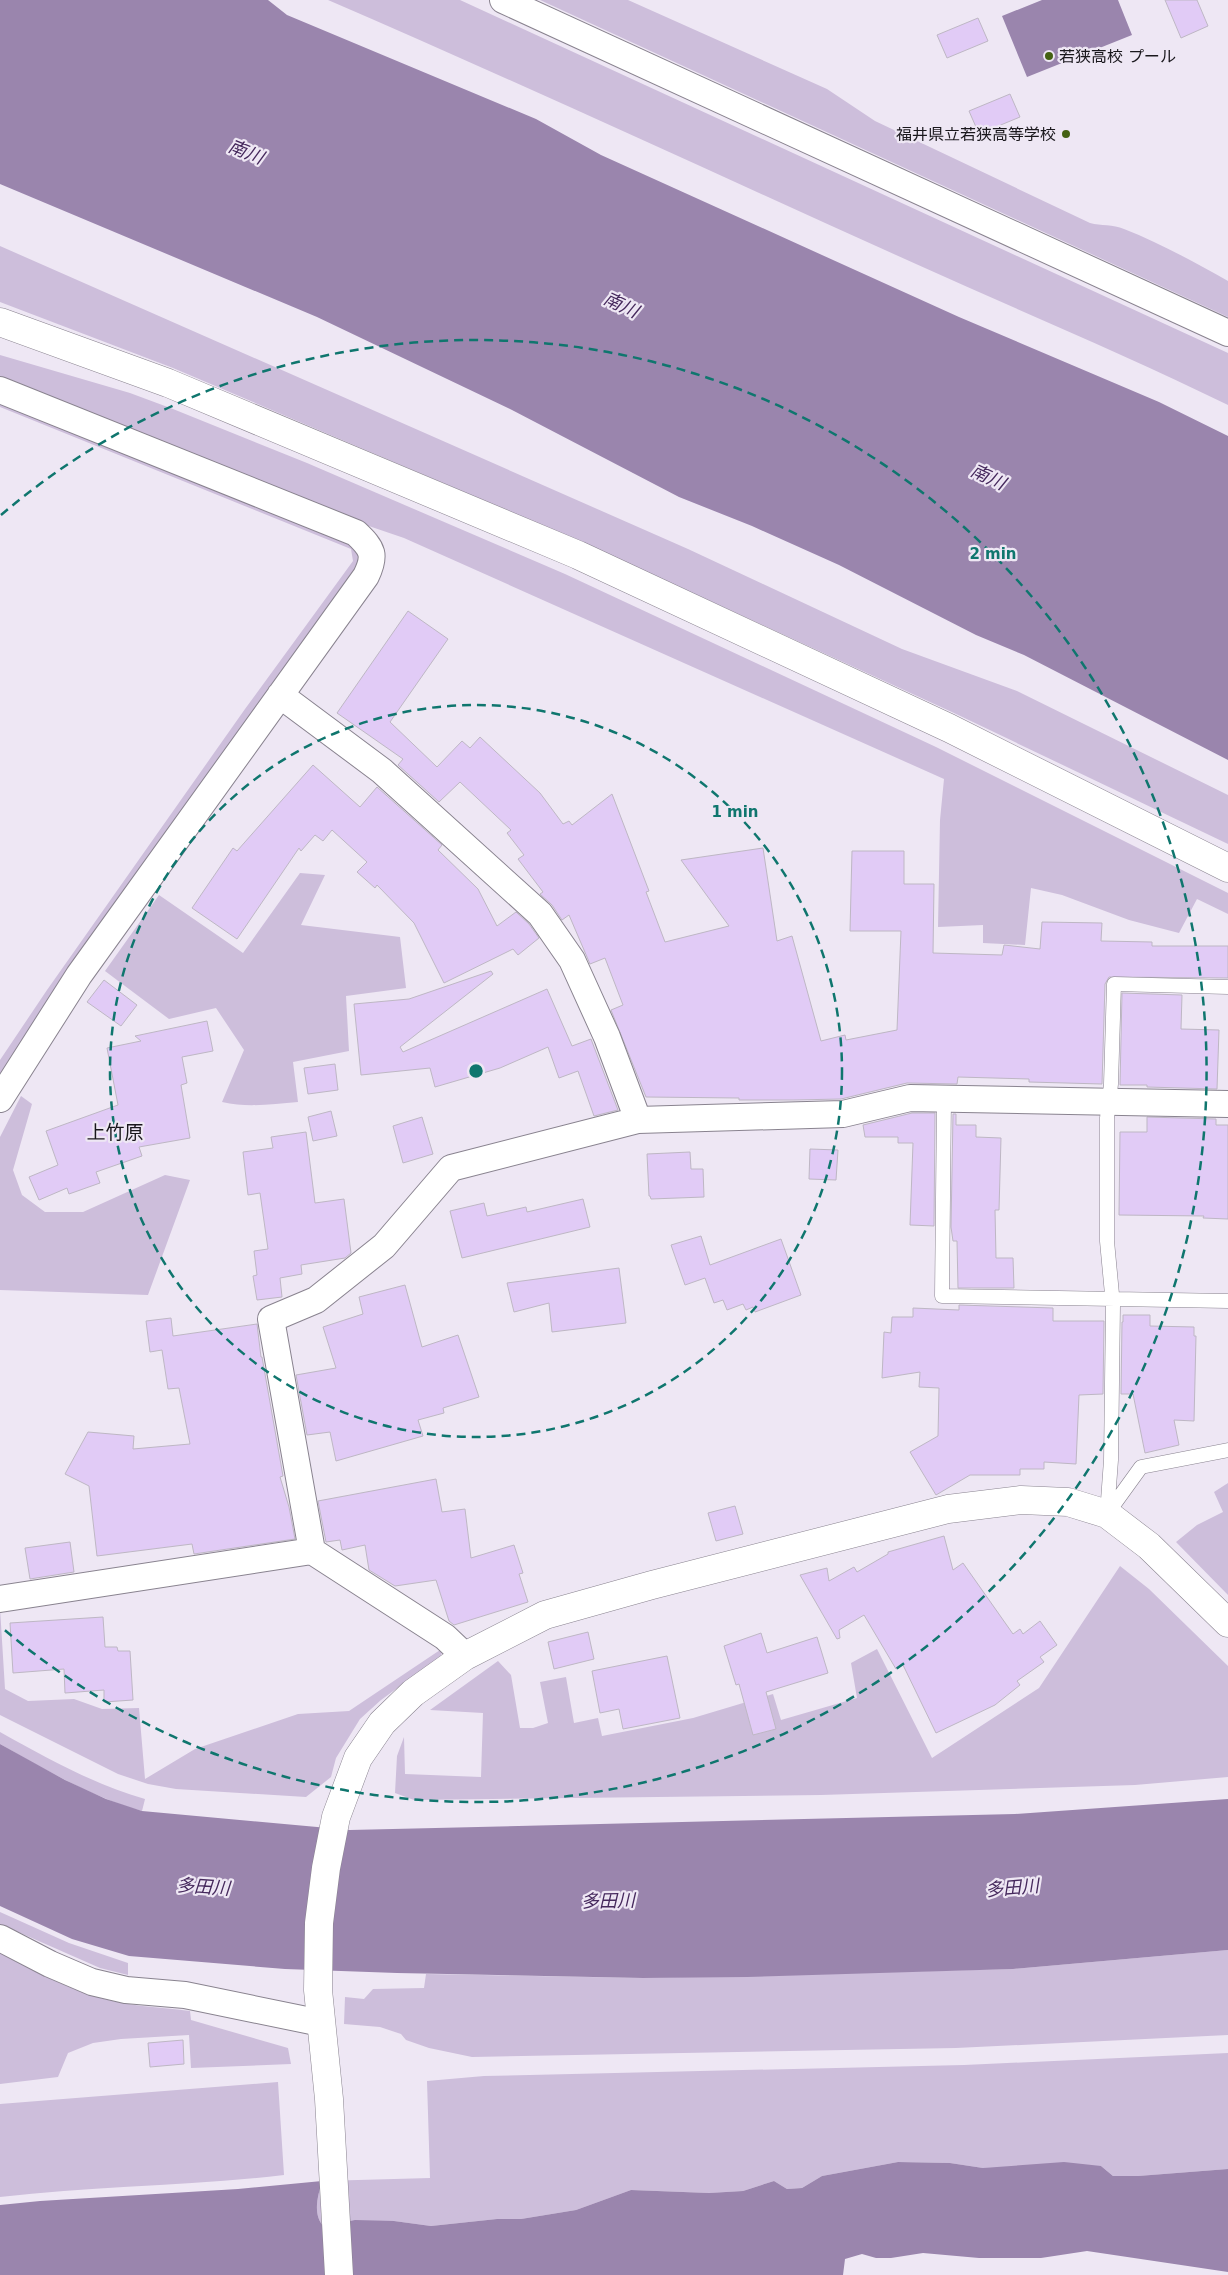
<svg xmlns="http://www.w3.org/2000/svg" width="1228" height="2275" font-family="'DejaVu Sans','Noto Sans JP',sans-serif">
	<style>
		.green { fill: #cdbedb }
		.water { fill: #9a85ad }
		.building { fill: #e1cbf6; stroke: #beb7c4 }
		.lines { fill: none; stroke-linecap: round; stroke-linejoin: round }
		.service-casing { stroke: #89838f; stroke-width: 15 }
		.minor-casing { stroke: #89838f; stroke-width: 28 }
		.tertiary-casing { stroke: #89838f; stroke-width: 29 }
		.service { stroke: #fff; stroke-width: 14 }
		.minor { stroke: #fff; stroke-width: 26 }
		.tertiary { stroke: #fff; stroke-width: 28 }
		.ring { fill: none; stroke: #0f766e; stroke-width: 2.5; stroke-dasharray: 9 6 }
		.poi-dot { fill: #446113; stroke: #eee7f4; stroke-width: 2 }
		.labels { text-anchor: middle; stroke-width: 4.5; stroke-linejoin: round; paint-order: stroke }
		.poi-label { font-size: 16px; fill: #19171c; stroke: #eee7f4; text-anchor: start }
		.water-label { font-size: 18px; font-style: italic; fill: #46295d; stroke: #eee7f4 }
		.quarter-label { font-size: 19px; fill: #19171c; stroke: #eee7f4 }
		.centre { fill: #0f766e; stroke: #eee7f4; stroke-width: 2.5 }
		.ring-label { font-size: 15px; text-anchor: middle; font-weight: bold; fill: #0f766e; stroke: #eee7f4; stroke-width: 4.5; stroke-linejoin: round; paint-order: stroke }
	</style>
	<rect width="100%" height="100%" fill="#eee7f4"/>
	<path class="green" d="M328,0H460L1228,353V405C1126,355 1020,311 916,264C720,176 525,85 328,0Z
		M540,0H628L827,89L875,121L1090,223C1101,226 1113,224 1124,229C1160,243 1194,262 1228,281V317Z
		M0,246L688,549L902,649L1017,691L1228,795V844L954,713L584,543L173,368L0,302Z
		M0,355L130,393L173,409L307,463L565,574L936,747L1228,893V914L1197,899L1179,933L1129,920L1062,895L1031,888L1025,945L983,943V925L938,927L940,820L944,779L404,538L360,523L0,376Z
		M0,400L356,544L362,565L0,1082V1060L47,990L245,709L353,561L351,549L0,407Z
		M300,873L325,875L301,925L400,937L406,988L346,996L349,1051L293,1062L298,1102C272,1104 248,1108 222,1102L244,1050L216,1008L169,1019L105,971L159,895L243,953Z
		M21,1096L32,1104L13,1170L22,1195L45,1212H83L165,1175L190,1180L148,1295L0,1290V1137Z
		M1228,1483V1595L1176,1542L1197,1525L1223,1512L1214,1492Z
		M1120,1566L1149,1589L1228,1666V1777L1135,1785L821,1795L414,1800L395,1793L397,1756L404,1737L405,1774L481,1777L483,1713L430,1710L498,1661L511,1675L520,1728H533L548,1723L540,1682L566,1677L574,1723L598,1718L602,1736L693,1718L773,1694L781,1720L857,1698L851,1663L877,1649L932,1758L1039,1688Z
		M0,1608L5,1689L28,1701L74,1699L102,1709L139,1708L145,1779L195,1749L298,1714L349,1711L443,1648L441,1656L381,1700L360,1719L336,1758L331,1777L306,1797L176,1789L148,1784L118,1774L0,1715Z
		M0,1732C47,1758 93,1784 145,1799L142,1811C91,1797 46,1770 0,1744Z
		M0,1912L69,1943L128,1963V1975L100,1968L0,1924Z
		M1228,1950V2035L956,2048L472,2057L429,2048L406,2040L401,2034L380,2027L344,2024L345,1997L364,1999L373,1989L424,1988L426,1974L643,1978L1013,1969Z
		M0,1953C29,1968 59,1985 91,1995C122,2006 157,2007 190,2011L191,2020L288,2048L291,2064L191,2068L189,2035L121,2039L93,2043L68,2053L58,2077L0,2084Z
		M1228,2053V2169L1138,2176H1113L1101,2166L983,2168L950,2163L898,2162L822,2176L802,2188L787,2189L774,2181L743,2191L709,2193L631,2190L576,2210L521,2219H497L431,2226L394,2221L324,2227C312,2214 318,2196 322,2181L430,2178L427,2081L484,2076L964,2065Z
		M278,2082L284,2175C189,2186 94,2186 0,2197V2104Z"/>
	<path class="water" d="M0,0H268L287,15L536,119L601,155L959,317L1159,402L1228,436V760L1024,655L976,635L839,565L752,526L679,497L512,410L317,317L0,184Z
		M1042,0H1118L1132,35L1027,77L1002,16Z
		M0,1744L65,1780L106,1799L142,1811L350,1830L1015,1814L1228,1799V1950L1013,1969L747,1977L643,1978L397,1973L285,1969L129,1956L72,1939L0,1906Z
		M898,2162L950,2163L983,2168L1064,2162L1101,2166L1113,2176H1138L1228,2169V2272L1087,2251L1041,2258H979L923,2253L891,2258H876L862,2254L845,2259L843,2275H0V2205L40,2201L238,2189L322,2181C318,2196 312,2214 324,2227L355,2220L394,2221L431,2226L497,2219H521L576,2210L631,2190L709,2193L743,2191L774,2181L787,2189L802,2188L822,2176Z"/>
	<path class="building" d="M1165,0H1197L1208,26L1181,38Z
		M978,18L988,41L947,58L937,35Z
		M1010,94L1020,117L979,134L969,111Z
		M408,611L448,639L390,722L437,767L462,741L470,748L480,737L540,793L563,824L569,821L572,825L612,794L649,891L646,892L665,942L729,926L681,860L763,848L777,941L792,936L821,1041L845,1035L846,1040L897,1030L901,931H850L852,851H904V884H934L933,953L1002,955L1004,945L1040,949L1042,922L1102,923L1101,941L1152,942V946H1228V978L1109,977L1105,984L1102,1084L1029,1082V1079L958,1077L957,1084L907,1083L841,1099L794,1100H739V1098L646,1097L611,1010L623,1005L605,958L590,964L569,915L562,920L552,905L540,894L543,892L518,859L524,855L507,833L511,830L460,782L439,802L398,765L403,759L337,713Z
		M313,765L360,807L377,787L442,845L438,850L478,889L497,926L516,912L529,924L539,938L518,955L513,949L444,983L414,923L377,885L375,888L357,872L367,862L332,830L323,841L315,835L301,851L299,848L237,939L192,908L233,848L237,851Z
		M491,971L493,974L400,1047L403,1052L547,989L572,1046L591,1039L618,1110L594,1116L578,1071L559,1078L548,1047L500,1068L435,1087L430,1068L361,1075L354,1004L409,999Z
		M104,980L137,1005L121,1026L87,1002Z
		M1122,993L1182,995L1181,1029L1219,1030L1217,1089L1147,1087V1085H1120Z
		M207,1021L213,1051L182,1057L187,1083L181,1085L190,1138L139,1147L142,1156L96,1172L100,1183L69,1194L67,1188L39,1200L29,1177L58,1165L46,1131L118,1105L107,1048L141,1041L135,1036Z
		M335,1064L338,1090L308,1094L304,1068Z
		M331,1111L337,1136L313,1141L308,1117Z
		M912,1113H935L934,1226L910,1225L913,1143H898V1137H865L863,1125Z
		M953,1114H956V1125H976V1137L1001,1138L999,1210H995L996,1258H1013L1014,1288H958L957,1241H953L951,1227Z
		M422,1117L433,1154L403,1163L393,1126Z
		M1147,1117L1216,1119V1125H1228V1219L1203,1218L1204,1216L1119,1215L1120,1132H1147Z
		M306,1132L315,1203L344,1199L351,1253L345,1258L301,1265L302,1274L280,1278L282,1297L257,1300L253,1276L257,1275L254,1251L268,1249L260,1193L248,1195L243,1152L273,1148L271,1137Z
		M810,1149L838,1150L836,1180L809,1179Z
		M690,1152L691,1169H703L704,1197L651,1199L650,1196H649L647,1154Z
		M583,1199L590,1227L462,1258L450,1211L484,1203L487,1216L526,1207L527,1212Z
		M701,1236L710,1265L781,1239L801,1295L755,1312L753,1307L746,1310L743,1304L727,1310L723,1300L714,1303L705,1278L685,1285L671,1245Z
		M619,1268L626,1323L552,1332L549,1303L514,1312L507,1283Z
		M405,1285L422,1347L458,1335L479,1397L443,1408L444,1413L418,1420L423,1436L336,1461L330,1432L307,1435L296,1375L336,1368L323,1327L363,1314L359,1297Z
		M959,1305L1053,1308V1321H1104L1103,1394L1079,1395L1076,1464L1044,1462V1469H1020V1475H970L936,1495L910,1452L938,1436L939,1388L919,1387L920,1372L882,1378L884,1332L891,1333L892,1317H913V1308L959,1310Z
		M1123,1315H1150V1326L1194,1327V1336H1196L1194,1421L1174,1420L1179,1445L1145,1453L1133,1394H1121L1122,1322H1123Z
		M171,1318L173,1336L257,1324L261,1357H262L283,1476L280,1477L289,1507L295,1539L194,1554L192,1544L97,1556L89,1486L65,1474L88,1432L134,1436L133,1449L190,1444L179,1388L168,1389L162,1350L150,1352L146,1321Z
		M436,1479L442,1512L465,1509L471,1558L514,1545L523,1573L519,1574L528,1602L454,1625L449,1621L436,1580L395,1586L369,1570L365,1545L342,1550L340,1540L326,1542L318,1501Z
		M735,1506L743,1534L716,1541L708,1513Z
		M944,1536L953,1570L963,1563L1013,1634L1020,1629L1023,1634L1040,1621L1057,1645L1040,1657L1044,1662L1017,1681L1020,1685L995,1705L936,1733L903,1665L896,1669L864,1615L839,1630L840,1638L837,1639L800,1575L827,1568L829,1581L854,1567L857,1572L888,1554V1552Z
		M70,1542L74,1572L30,1579L25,1548Z
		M103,1617L105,1647H117L118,1651H130L133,1700L104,1702V1690L65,1693L64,1669L13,1673L10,1623Z
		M588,1632L594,1659L554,1669L548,1642Z
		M761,1633L767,1653L817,1637L828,1673L766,1692L776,1729L753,1735L739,1684L736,1685L724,1646Z
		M667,1656L680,1718L623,1729L619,1709L600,1713L592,1671Z
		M183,2040L184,2064L150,2067L148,2043Z"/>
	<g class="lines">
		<g class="service-casing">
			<path id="service" d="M944,1099L942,1296L1228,1301
				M1107,1514L1111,1460L1113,1305L1107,1241V1118L1111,1084L1114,984L1228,987
				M1107,1514L1141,1467L1228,1450"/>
		</g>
		<g class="minor-casing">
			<path id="minor" d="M503,0L1228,333
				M0,390L356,533C373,549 376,555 366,576L79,975L0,1099
				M280,695L382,771L540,914L572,960L607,1037L638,1120
				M312,1551L271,1319L316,1300L384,1246L451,1168L638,1120L843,1114L910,1098L1228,1104
				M0,1599L312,1551L445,1637L465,1656
				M0,1938L50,1964L92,1982L126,1990L185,1995L321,2023"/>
		</g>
		<g class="tertiary-casing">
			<path id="tertiary" d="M0,322L168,383L578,555L949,728L1228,868
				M339,2275L329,2099L318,1990L319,1923L326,1868L336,1817L358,1758L382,1723L413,1693L465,1656L545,1615L652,1585L948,1509L1021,1500L1068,1502L1107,1514L1149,1546L1228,1623"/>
		</g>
		<use href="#service" class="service"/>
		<use href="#minor" class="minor"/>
		<use href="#tertiary" class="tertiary"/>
	</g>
	<g class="ring">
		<circle cx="476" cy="1071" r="366"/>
		<path d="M1 515A731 731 0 1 1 1 1627"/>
	</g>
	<g class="poi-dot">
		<circle cx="1049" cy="56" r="5"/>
		<circle cx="1066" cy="134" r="5"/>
	</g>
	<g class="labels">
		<g class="poi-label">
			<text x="1059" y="62">若狭高校 プール</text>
			<text x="1056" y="140" text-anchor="end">福井県立若狭高等学校</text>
		</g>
		<g class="water-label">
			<text transform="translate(246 152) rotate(22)" y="6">南川</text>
			<text transform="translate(621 305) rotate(25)" y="6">南川</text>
			<text transform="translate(988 477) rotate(25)" y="6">南川</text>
			<text transform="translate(203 1887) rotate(4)" y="6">多田川</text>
			<text transform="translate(1012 1888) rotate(-5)" y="6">多田川</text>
			<text transform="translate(608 1901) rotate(-1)" y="6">多田川</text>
		</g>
		<g class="quarter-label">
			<text x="115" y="1139">上竹原</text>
		</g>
	</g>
	<circle cx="476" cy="1071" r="8" class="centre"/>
	<g class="ring-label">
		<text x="993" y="559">2 min</text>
		<text x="735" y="817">1 min</text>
	</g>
</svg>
